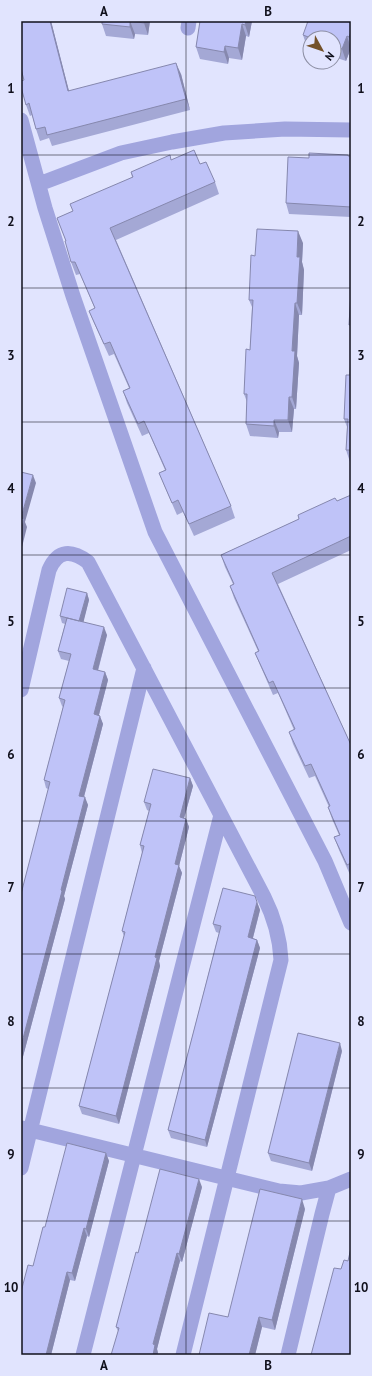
<svg xmlns="http://www.w3.org/2000/svg" width="372" height="1376" font-family="'PT Sans',sans-serif">
	<style>
		.lines { fill: none; stroke-linecap: round; stroke-linejoin: round }
		.lane { stroke: #a1a5de; stroke-width: 15 }
		.wall { fill: #a4a8d5 }
		.shaded-wall { fill: #8688ae }
		.building { fill: #bfc3f8; stroke: #8688ae }
		.grid { fill: none; stroke: #10101c; stroke-width: 1; stroke-opacity: 0.55 }
		.neatline { fill: none; stroke: #10101c; stroke-width: 1.5 }
		.grid-label { font-size: 13px; text-anchor: middle; font-weight: bold; fill: #10101c }
	</style>
	<rect width="100%" height="100%" fill="#e1e4fe"/>
	<g class="lines">
		<path class="lane" d="M188,28L189,21
			M21,120L45,208L73,296L155,532L325,861L351,923
			M39,184L121,153L172,142L224,133L285,129L351,130
			M21,690L49,570C58,549 72,550 88,562L264,897C274,917 280,937 281,960L183,1355
			M22,1128L279,1191L301,1193L329,1188L351,1179
			M21,1168L144,668
			M83,1355L221,815
			M288,1355L322,1214L329,1188"/>
	</g>
	<path class="wall" d="M21,21H51L69,91L181,74L190,110L52,146L49,138L40,141L36,129L32,115L30,116L26,105Z
		M102,21H150L148,35L135,34L134,39L106,36L102,24Z
		M199,21H252L249,37L246,36L242,60L229,58L228,64L200,59L196,47L200,24Z
		M351,21V48L346,61L334,57V38H310V48L307,47L303,35Z
		M348,155V156H351V217L289,214L286,203L309,158Z
		M171,160L200,164L215,182L219,194L116,240L231,506L235,518L194,536L183,512L177,515L164,485L159,473L165,470L149,433L142,436L127,403L123,391L129,388L114,354L109,356L94,323L89,311L95,309L80,274L76,275L71,262L66,241L57,218L73,211L132,177L131,172Z
		M303,243L302,262L304,270L302,315H299L297,356L299,363L296,409H294L292,432H279L278,438L250,436L246,424L247,402L244,394L250,350L252,307L249,300L255,256Z
		M351,357V462H350L346,450L347,427L344,419L350,375Z
		M351,495V550L278,584L351,745V877L339,850L334,837L339,835L332,819L328,807H329L315,776L309,778L293,744L289,732L294,730L278,693L273,695L260,665L255,653L258,651L234,598L230,586L233,584L225,567L221,555Z
		M87,593L89,600L83,622L107,635L98,671L105,672L108,680L99,715L103,724L84,797L88,805L64,896L65,899L21,1064L48,789L46,788L44,780L63,707L62,706L59,698L69,661L61,659L58,651L65,624L62,623L60,616Z
		M190,778L193,786L184,819H186L189,827L179,866L182,873L159,961L160,966L119,1124L82,1114L79,1106L124,936L122,931L142,853L140,845L149,811L147,810L144,802Z
		M257,902L260,910L253,938L257,940L260,948L207,1147L171,1138L168,1130L219,933L216,932L213,924Z
		M342,1051L312,1171L271,1161L268,1153Z
		M106,1153L109,1161L89,1237L87,1236L75,1281L70,1280L51,1355H21L33,1266Z
		M202,1187L182,1262L180,1261L167,1307L157,1349L158,1353L118,1331L116,1327L138,1253Z
		M305,1209L275,1330L262,1327L255,1355H199L228,1317Z"/>
	<path class="shaded-wall" d="M50,21H51L72,103L68,91Z
		M130,21L135,34L134,39L130,27Z
		M144,21H150L148,35L144,23Z
		M246,21H252L249,37L245,25Z
		M242,24L246,36L242,60L238,48Z
		M351,32V42L349,37Z
		M347,36L351,48L346,61L342,49Z
		M225,46L229,58L228,64L224,52Z
		M176,63L181,74L190,110L186,99Z
		M298,231L303,243L302,262L304,270L302,315L297,303V257Z
		M295,303L299,315L297,356L299,363L296,409L292,397V351Z
		M289,397L294,409L292,432L288,420Z
		M274,420L279,432L278,438L274,426Z
		M33,475L36,483L25,522L27,527L21,551V518Z
		M87,593L89,600L82,628L79,621Z
		M104,627L107,635L96,677L93,669Z
		M105,672L108,680L97,722L94,714Z
		M100,716L103,724L82,804L79,796Z
		M190,778L193,786L182,825L180,817Z
		M85,797L88,805L64,896L65,899L21,1064V1046L61,890Z
		M186,819L189,827L179,866L182,873L159,961L160,966L119,1124L116,1116L155,957L175,864Z
		M257,902L260,910L251,945L248,937Z
		M257,940L260,948L207,1147L205,1140Z
		M340,1043L342,1051L312,1171L309,1163Z
		M106,1153L109,1161L89,1237L86,1229Z
		M199,1179L202,1187L182,1262L179,1254Z
		M302,1199L305,1209L275,1330L272,1320Z
		M84,1228L87,1236L75,1281L72,1273Z
		M177,1253L180,1261L157,1349L158,1353L157,1355H153V1344Z
		M67,1272L70,1280L51,1355H46Z
		M259,1317L262,1327L255,1355H249Z"/>
	<path class="building" d="M21,21H50L68,91L176,63L186,99L47,135L45,127L36,129L29,103L26,105L21,87V81L24,80L21,69Z
		M102,21H144V23L130,21V27L102,24Z
		M200,21H246L245,25L242,24L238,48L225,46L224,52L196,47Z
		M308,21H351V32L349,37L347,36L342,49L334,46V38H311L303,35Z
		M194,150L200,164L206,162L215,182L110,228L231,506L189,524L178,500L172,503L159,473L166,470L144,421L138,424L123,391L130,388L110,342L104,344L89,311L95,308L75,262H71L65,241H66L57,218L73,211L70,204L133,177L131,172L170,155L171,160Z
		M309,153L348,155V156H351V207L286,203L288,157L309,158Z
		M257,229L298,231L297,257H300L297,303H295L292,351H295L292,397H289L288,420H274V426L246,424L247,394H244L246,349L250,350L253,300H249L251,255L255,256Z
		M351,291V325H349Z
		M351,357V450H346L348,419H344L346,375H350Z
		M21,472L33,475L21,518L24,519L21,532Z
		M351,495V536L272,573L351,745V863L347,865L334,837L340,835L328,807L330,806L311,764L305,766L289,732L295,729L273,681L269,683L255,653L259,651L230,586L234,584L221,555L299,519L298,515L335,498L337,501Z
		M67,588L87,593L79,621L60,616Z
		M67,618L104,627L93,669L105,672L94,714L100,716L79,796L85,797L61,890L62,891L21,1046V894L50,782L44,780L65,700L59,698L71,654L58,651Z
		M153,769L190,778L180,817L186,819L175,864L179,865L155,957L157,958L116,1116L79,1106L125,932L122,931L144,846L140,845L151,804L144,802Z
		M223,888L255,896L257,902L248,937L257,940L205,1140L168,1130L221,926L213,924Z
		M298,1033L340,1043L309,1163L268,1153Z
		M67,1143L106,1153L86,1229L84,1228L72,1273L67,1272L46,1355H21V1292L28,1265L33,1266L43,1227H45Z
		M160,1169L199,1179L179,1254L177,1253L153,1344L155,1345L153,1355H111L119,1328L116,1327L136,1252L138,1253Z
		M260,1189L302,1199L272,1320L259,1317L249,1355H199L209,1313L228,1317Z
		M351,1248V1355H311L334,1268L341,1269L344,1260L348,1261Z"/>
	<path class="grid" d="M186,21V1355M21,155H351M21,288H351M21,422H351M21,555H351M21,688H351M21,821H351M21,954H351M21,1088H351M21,1221H351"/>
	<rect width="372" height="1376" fill="none" stroke="#e1e4fe" stroke-width="44"/>
	<g transform="translate(322 50) rotate(130)"><circle r="19" fill="#e1e4fe" stroke="#8d8fa4"/>
	<path d="M0-3L7 15L0 10L-7 15Z" fill="#735129"/>
	<text y="-6" font-size="11" font-weight="bold" text-anchor="middle" fill="#10101c">N</text>
	</g>
	<rect x="22" y="22" width="328" height="1332" class="neatline"/>
	<g class="grid-label">
		<text x="104" y="16">A</text>
		<text x="268" y="16">B</text>
		<text x="11" y="93">1</text>
		<text x="361" y="93">1</text>
		<text x="11" y="226">2</text>
		<text x="361" y="226">2</text>
		<text x="11" y="360">3</text>
		<text x="361" y="360">3</text>
		<text x="11" y="493">4</text>
		<text x="361" y="493">4</text>
		<text x="11" y="626">5</text>
		<text x="361" y="626">5</text>
		<text x="11" y="759">6</text>
		<text x="361" y="759">6</text>
		<text x="11" y="892">7</text>
		<text x="361" y="892">7</text>
		<text x="11" y="1026">8</text>
		<text x="361" y="1026">8</text>
		<text x="11" y="1159">9</text>
		<text x="361" y="1159">9</text>
		<text x="11" y="1292">10</text>
		<text x="361" y="1292">10</text>
		<text x="104" y="1370">A</text>
		<text x="268" y="1370">B</text>
	</g>
</svg>
